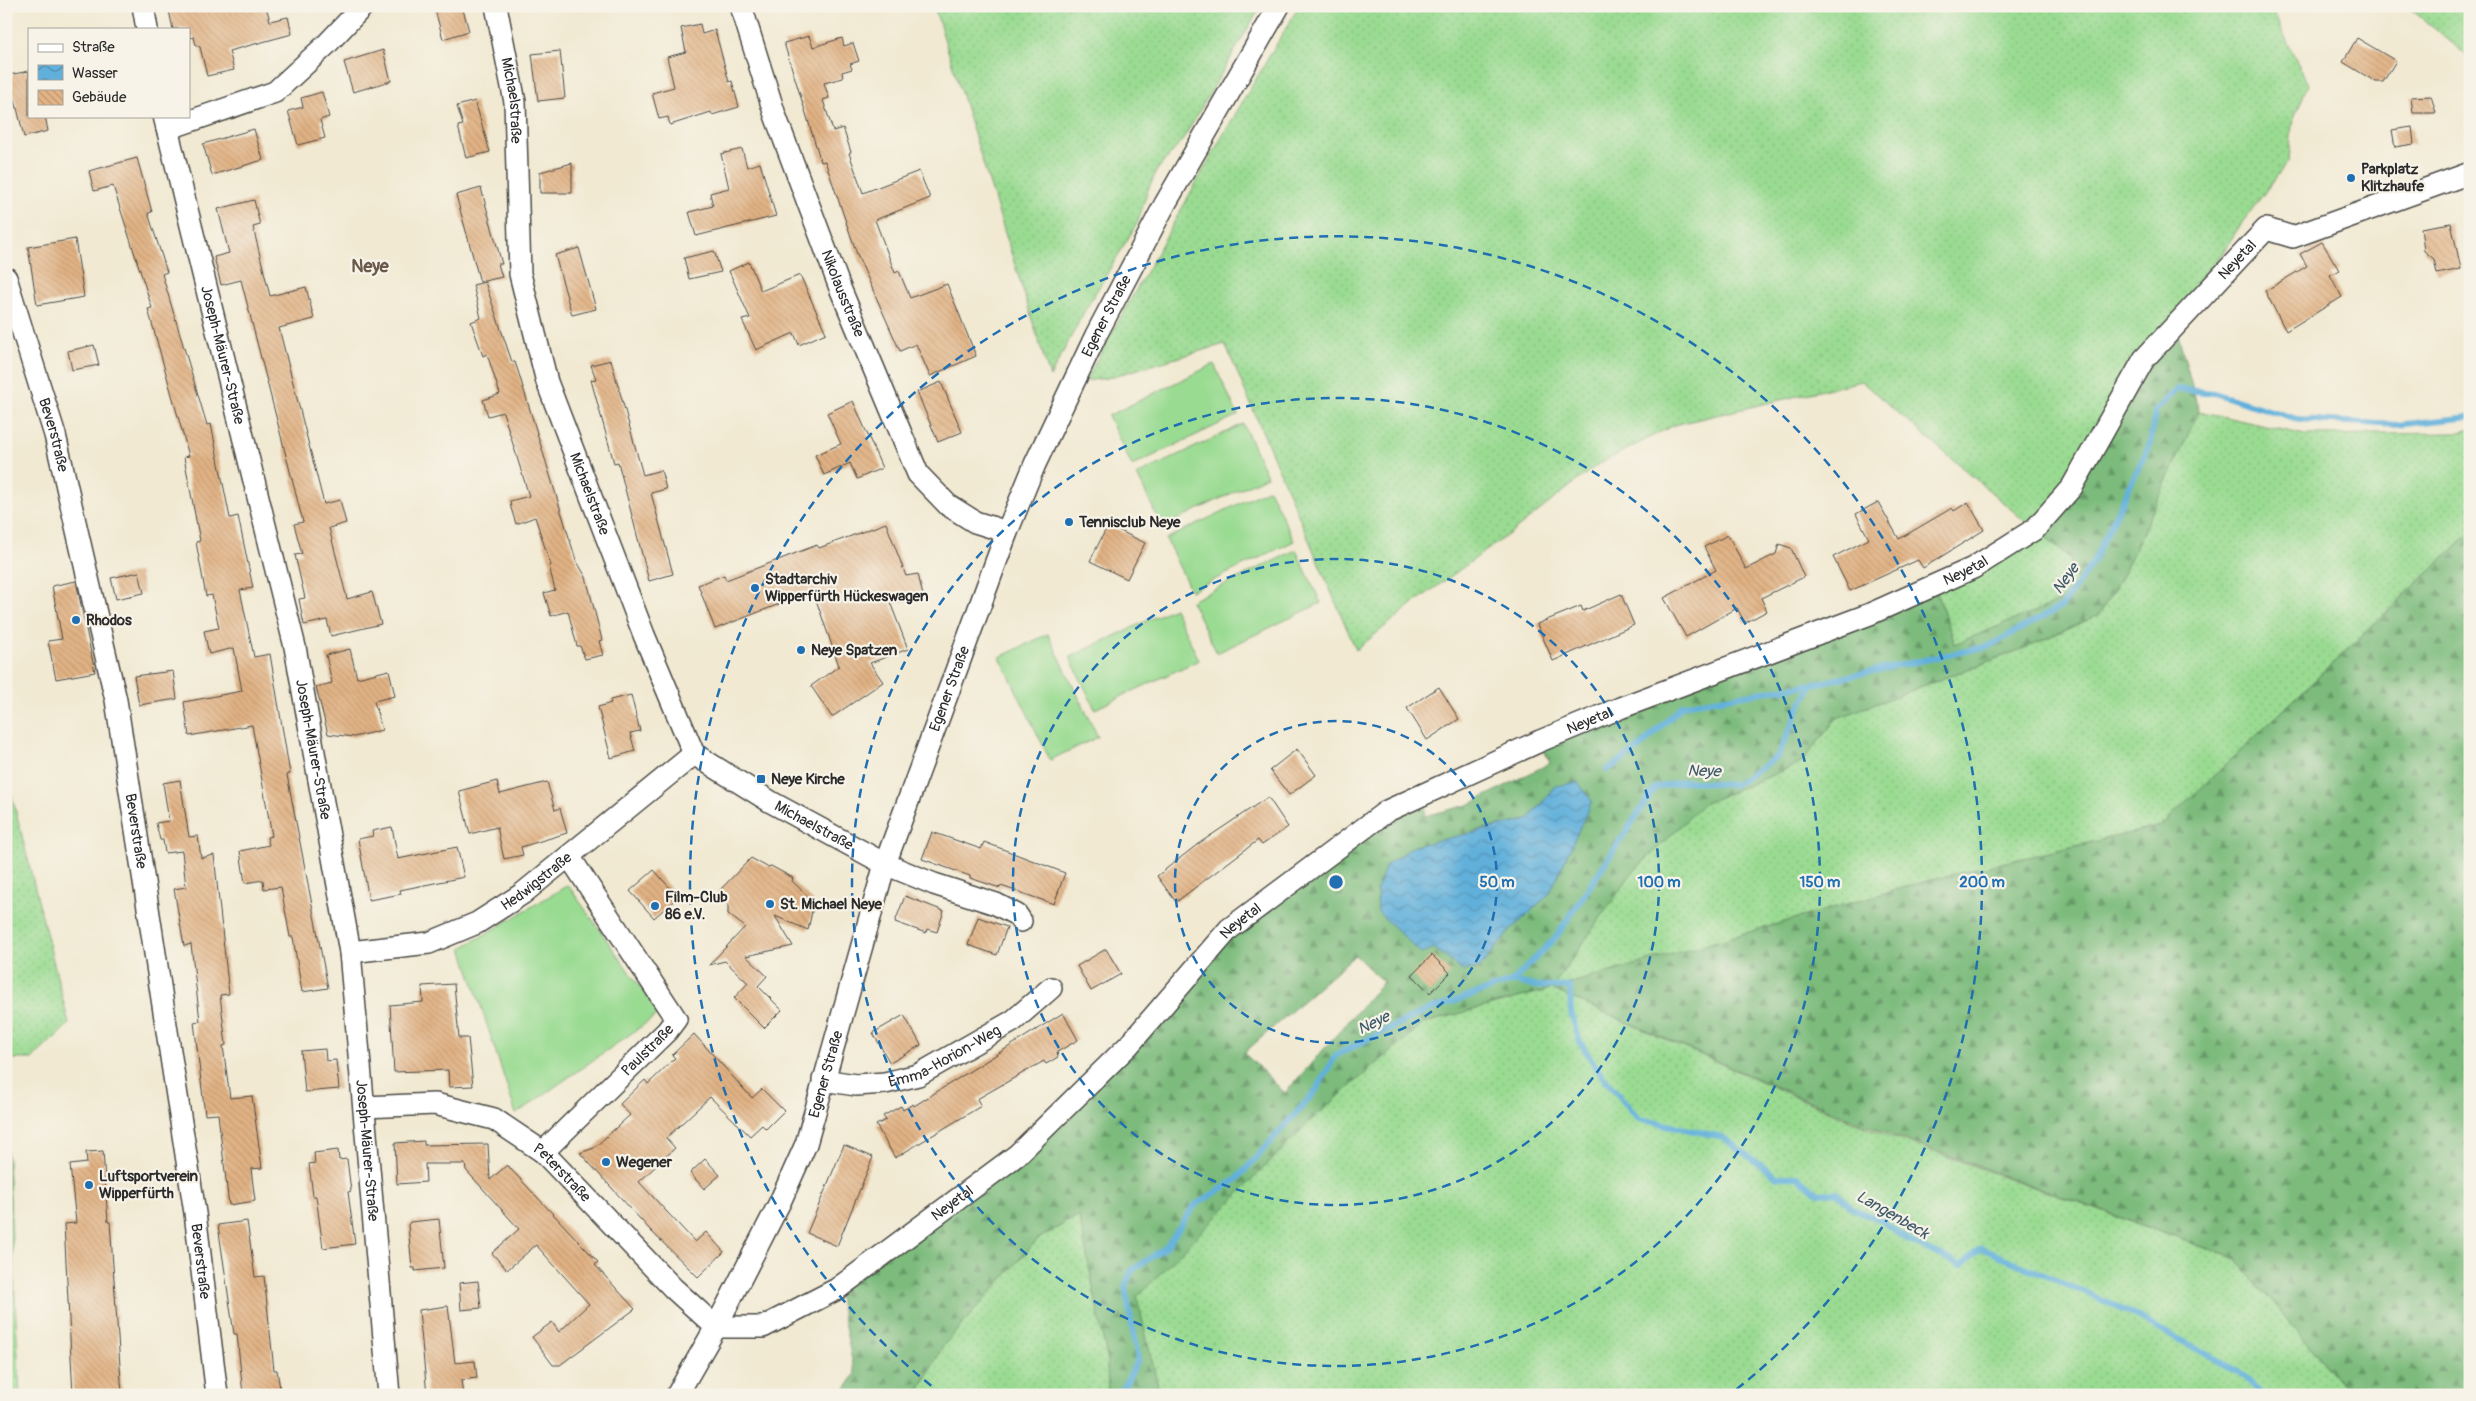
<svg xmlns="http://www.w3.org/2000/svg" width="2476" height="1401" font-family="Pangolin,sans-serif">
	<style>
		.grass { fill: url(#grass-dots); stroke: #62835e }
		.forest { fill: url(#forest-firs); stroke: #537354; fill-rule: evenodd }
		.pitch { fill: #9adb92; stroke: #62835e }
		.water { fill: url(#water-waves); stroke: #466e83 }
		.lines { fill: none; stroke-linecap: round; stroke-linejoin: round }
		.stream { stroke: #61b0db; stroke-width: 6 }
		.building { fill: url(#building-back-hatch) }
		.minor-casing { stroke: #494844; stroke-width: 24 }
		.minor { stroke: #fff; stroke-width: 21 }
		.ring { fill: none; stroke: #1f6fb2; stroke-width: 2.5; stroke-dasharray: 9 6 }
		.poi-dot { fill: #1f6fb2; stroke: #f7f3e8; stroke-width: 2 }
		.labels { text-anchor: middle; stroke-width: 4.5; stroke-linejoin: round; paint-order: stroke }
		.street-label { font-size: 15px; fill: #2b2b2b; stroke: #f7f3e8 }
		.poi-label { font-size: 15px; font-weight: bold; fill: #2b2b2b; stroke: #f7f3e8; text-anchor: start }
		.water-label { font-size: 16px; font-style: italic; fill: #3e5a69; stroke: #f7f3e8 }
		.quarter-label { font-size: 18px; font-weight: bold; fill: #6b5a4a; stroke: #f7f3e8 }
		.centre { fill: #1f6fb2; stroke: #f7f3e8; stroke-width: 2.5 }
		.ring-label { font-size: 15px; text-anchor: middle; font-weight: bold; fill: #1f6fb2; stroke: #f7f3e8; stroke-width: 4.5; stroke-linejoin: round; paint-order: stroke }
	</style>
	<defs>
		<pattern id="grass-dots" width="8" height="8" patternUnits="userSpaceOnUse" patternTransform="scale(1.25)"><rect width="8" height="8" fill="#9adb92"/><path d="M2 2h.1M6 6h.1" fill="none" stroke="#85bc7e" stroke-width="1.8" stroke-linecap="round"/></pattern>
		<pattern id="forest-firs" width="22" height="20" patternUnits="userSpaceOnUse" patternTransform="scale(1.25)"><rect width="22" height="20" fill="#7bbb7c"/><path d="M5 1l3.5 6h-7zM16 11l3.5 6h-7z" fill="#659866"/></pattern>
		<pattern id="water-waves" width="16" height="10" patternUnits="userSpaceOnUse" patternTransform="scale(1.25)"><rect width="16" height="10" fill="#61b0db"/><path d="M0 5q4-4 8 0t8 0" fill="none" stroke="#508fb2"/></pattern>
		<pattern id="building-back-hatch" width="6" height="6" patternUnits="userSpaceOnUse" patternTransform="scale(1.25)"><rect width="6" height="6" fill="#e1b284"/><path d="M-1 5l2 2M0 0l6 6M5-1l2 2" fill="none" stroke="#c19972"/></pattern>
	</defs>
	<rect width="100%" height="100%" fill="#f7f3e8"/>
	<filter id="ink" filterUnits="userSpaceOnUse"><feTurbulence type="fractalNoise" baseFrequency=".02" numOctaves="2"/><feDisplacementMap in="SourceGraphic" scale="10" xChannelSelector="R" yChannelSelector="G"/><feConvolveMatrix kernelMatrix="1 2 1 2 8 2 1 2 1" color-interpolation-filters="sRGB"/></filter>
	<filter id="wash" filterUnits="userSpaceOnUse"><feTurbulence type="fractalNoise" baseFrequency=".0096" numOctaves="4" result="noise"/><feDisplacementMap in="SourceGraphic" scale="20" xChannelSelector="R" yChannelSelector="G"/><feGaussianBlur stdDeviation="1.12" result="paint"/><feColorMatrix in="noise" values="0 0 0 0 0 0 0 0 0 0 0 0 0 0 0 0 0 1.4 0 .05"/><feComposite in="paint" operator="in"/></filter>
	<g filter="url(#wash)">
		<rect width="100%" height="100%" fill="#f1e9d2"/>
		<path class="grass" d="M934,6H1261L1182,141L1157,170L1147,192L1138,222L1084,312L1050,377Z
			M1299,6H2270L2308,84L2292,124L2289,160L2241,224L2176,327L2035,529L2069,557L2077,581L2058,603L1955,644L1934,585L2034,529L1861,381L1674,425L1597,465L1520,526L1414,603L1356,650L1225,344L1107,378L1085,381L1219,142Z
			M2407,6H2470V58Z
			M2199,411L2305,435L2455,433L2470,429V533L2161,826L1934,879L1551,989L1869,1129L2236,1259L2351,1395H1160L1136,1297L1312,1119L1424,1023L1551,989L1631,874L1703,804L1801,763L1837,718L2022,649L2099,615L2124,572Z
			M6,772L69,1024L32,1059H6Z
			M6,1123L20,1395H6Z
			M1079,1215L1107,1358L1108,1395H917L943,1346L1038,1239Z"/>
		<path class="forest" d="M2176,327L2199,411L2124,572L2099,615L2022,649L1837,718L1801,763L1703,804L1631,874L1551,989L1934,879L2161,826L2470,533V1395H2351L2236,1259L1866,1126L1551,989L1424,1023L1312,1119L1137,1297L1160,1395H1108L1107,1358L1079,1215L1038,1239L943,1346L916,1395H842L855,1374L837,1289L1017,1155L1229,929L1426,795L1425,816L1468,805L1550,763L1540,741L1934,585L1955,644L2058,602L2077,581L2069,557L2035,529ZM1556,786L1565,859L1550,893L1510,931L1479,968L1463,971L1434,948L1474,831L1528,820ZM1355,955L1383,982L1285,1093L1244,1053Z"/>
		<path class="pitch" d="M1214,364L1238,415L1132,466L1108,416Z
			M1243,424L1267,476L1162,527L1137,475Z
			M1269,489L1294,541L1191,591L1166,539Z
			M1296,550L1321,603L1217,653L1191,601Z
			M1174,608L1199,660L1095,709L1070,657Z
			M1048,634L1098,737L1050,760L1000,657Z
			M568,885L659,1014L516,1114L462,948Z"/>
		<path class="water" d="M1578,782L1592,801L1550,893L1510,931L1479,968L1463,971L1434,948L1422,954L1378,912L1377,890L1386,865L1414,846L1528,820L1556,786Z"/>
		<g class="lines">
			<path class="stream" d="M1607,770L1638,749L1683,705L1813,684
				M1513,981L1534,986L1570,987L1571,1013L1580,1042L1600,1073L1639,1119L1722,1137L1777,1177H1797L1819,1194L1837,1192L1853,1209L1881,1220L1909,1241L1961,1265L1981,1248L2116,1306L2238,1371L2263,1395
				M1123,1395L1122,1391L1138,1359L1125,1287L1131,1271L1166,1247L1195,1205L1237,1179L1315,1092L1336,1055L1423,1012L1513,981L1556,937L1655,788L1685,781L1735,785L1778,756L1801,704L1813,684L1989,646L2062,606L2093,562L2150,444L2155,411L2177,389L2214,393L2297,419L2397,425L2470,417"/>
		</g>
		<g id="blocks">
			<path class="building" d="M168,6H266L270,21L288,17L292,34L229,51L234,70L207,76L200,47L196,45L194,37L189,38V29H173Z
				M434,6H462L469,31L443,39Z
				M700,24L702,34L715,30L729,82L732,81L739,107L712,115L711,112L670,125L668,117L659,119L652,93L674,87L667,57L686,52L681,28Z
				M809,36L813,47L842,38L844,46L853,43L859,61L850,64L852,69L842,72L843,78L824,83L829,98L823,100L833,131L843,128L851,152L849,153L863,193L919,171L930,198L875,220L895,273L899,271L910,298L947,284L976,356L930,376L916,344L900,351L857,254L825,161L821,162L784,43Z
				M2357,38L2396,61L2383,82H2376L2343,62Z
				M383,50L391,81L353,92L344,62Z
				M560,51L565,98L538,101L532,54Z
				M29,71V116H45L48,131L24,137L9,75Z
				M322,92L329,117L320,120L325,138L298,145L288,111L303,107L301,98Z
				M2431,96L2436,113H2413L2411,97Z
				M475,101L490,152L466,158L458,126L463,125L457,106Z
				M2412,127L2414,144L2395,147L2392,130Z
				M254,129L263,160L212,175L203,144Z
				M742,149L747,167L760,163L776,216L696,236L689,212L713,206L710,193L729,188L721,154Z
				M137,158L152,212L148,213L167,272L162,274L207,425L211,424L230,518L238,516L253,588L240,590L254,657L270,654L290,774L287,775L328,988L302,992L293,937H290L281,887L264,889L263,880L245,883L240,851L269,845L267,837L272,836L252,725L189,736L184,702L242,691L234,648L209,654L204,631L219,628L212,595L206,596L196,542L200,541L184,457L189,456L148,309L152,308L113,186L94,191L89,171Z
				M572,163V193H540V172Z
				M481,188L502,264H498L502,277L480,282L456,195Z
				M254,200L260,225L253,227L270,296L306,287L314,319L279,328L324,504L340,500L346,523L329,528L347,599L372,592L381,624L331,636L327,620L304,625L299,599L305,598L295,555L302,554L294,524L303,522L241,280L221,285L214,257L229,253L218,209Z
				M2451,223L2461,269L2437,274L2434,259L2424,251L2421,228Z
				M75,239L84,297L37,305L28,247Z
				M2322,242L2339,270L2330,275L2342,297L2286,331L2265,291L2307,266L2300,254Z
				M579,248L596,309L572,315L555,255Z
				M714,251L721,272L689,279L684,258Z
				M749,262L761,291L800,275L826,333L799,345L794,333L756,350L742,320L750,318L729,271Z
				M485,282L512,362H515L518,371L576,560L586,577L602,640L599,641L603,655L585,659L580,646H577L568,611L551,616L544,593L555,590L549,566H551L535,517L516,524L511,508L510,501L529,496L503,412L488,416L483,400L500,394L487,354L483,356L471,322L481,318L473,285Z
				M94,345L99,365L72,370L68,351Z
				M611,360L643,475L661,470L666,489L651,493L673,574L649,581L618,462L614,463L591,380L596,379L591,365Z
				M941,382L962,432L938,442L917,392Z
				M853,401L882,468L857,479L850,463L824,475L815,455L841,444L827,413Z
				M1878,502L1899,539L1952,508L1954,511L1968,502L1984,530L1923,568L1918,560L1850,591L1833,557L1869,539L1856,514Z
				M886,523L906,576L918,574L924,600L890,602L908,649L870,663L883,682L832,717L811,686L839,666L813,591L715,629L698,585L724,575L726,580L817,545L819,548Z
				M1108,525L1145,543L1127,579L1090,561Z
				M1728,535L1746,569L1776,554L1779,544L1791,548L1804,577L1761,598L1767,611L1745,623L1737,608L1686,637L1664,598L1716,570L1704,547Z
				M139,572L144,593L116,599L111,578Z
				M76,581L95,672L56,679L48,641L62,639L52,586Z
				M1621,594L1634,625L1553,661L1537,624L1581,606L1583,611Z
				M350,649L357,678L389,670L395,696L374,701L382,730L354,737L328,734L316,687L332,683L326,655Z
				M173,671L177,699L139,705L134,676Z
				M1439,687L1459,719L1427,740L1407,708Z
				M631,695L640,731L630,733L635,751L611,758L598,707L611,703L610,700Z
				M1297,749L1316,775L1289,795L1270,770Z
				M180,780L189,837L198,836L201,858L214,855L229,994L220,995L226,1045L223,1046L230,1098L252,1096L262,1168L251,1169L255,1201L229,1205L218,1114L205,1115L194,1022L200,1021L191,944L184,946L174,889L186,887L182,851L165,853L163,840H160L156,823L169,821L163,783Z
				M497,781L500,794L547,782L555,810L560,808L567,833L521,847L523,855L504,859L497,827L470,834L459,791Z
				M1268,797L1288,827L1262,845L1258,840L1176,902L1157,876L1198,844Z
				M392,827L398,859L457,847L464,877L400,890L401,894L369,900L358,839L373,836L372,831Z
				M932,832L981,849L984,842L1065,873L1054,904L1001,886L1000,888L970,878V876L922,859Z
				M751,858L767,867L771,866L793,878L792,881L814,902L808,930L775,916L793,946L746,956L767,976L758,986L782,1010L764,1028L734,998L748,983L725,961L709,965L745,927L728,914V905L719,891Z
				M654,870L678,897L654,918L630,891Z
				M905,896L944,911L937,932L927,929L926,933L895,922Z
				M978,917L1007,927L997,955L968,945Z
				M1106,949L1121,974L1091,991L1077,966Z
				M1432,955L1450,973L1430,993L1412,975Z
				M454,984L459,1038H468L473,1086L449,1087L448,1070L394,1072L390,1005L423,1002L422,986Z
				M1063,1013L1078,1040L1057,1052L1058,1057L1046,1064L1044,1061L977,1099L981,1106L895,1158L876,1125L886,1120L883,1116L901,1106L903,1110L913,1104L914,1106Z
				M904,1015L921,1045L890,1063L873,1033Z
				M694,1034L752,1098L762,1089L784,1111L766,1129L762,1125L750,1136L710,1097L666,1138L675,1148L639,1182L695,1242L706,1232L724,1252L698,1277L651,1231L580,1153L594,1148L630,1115L620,1104L645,1080L648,1084L675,1058L672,1055Z
				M325,1049L326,1061L336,1060L339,1089L305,1092L301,1051Z
				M424,1141V1145L488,1144L490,1180L507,1165L598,1262L595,1265L635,1309L560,1365H553L532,1337L552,1322L559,1332L589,1304L536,1245L507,1270L492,1253L519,1229L466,1170L465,1164H425L426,1182L397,1184L395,1143Z
				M844,1145L873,1157L837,1246L807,1233Z
				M338,1150L339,1160L347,1159L351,1191L348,1192L355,1244L323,1248L316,1196H313L309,1164L315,1163L314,1153Z
				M103,1151L108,1222H110L122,1395H73L64,1224L76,1223L70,1165L87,1163L86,1152Z
				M705,1159L720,1175L704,1189L690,1173Z
				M439,1219L444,1268L415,1271V1268H412L408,1225L410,1222Z
				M247,1221L255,1277L264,1276L274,1370H277L281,1395H243L237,1334H234L218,1225Z
				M478,1281L481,1308L461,1310L459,1283Z
				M448,1306L455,1363L475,1361L477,1378L461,1380L463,1395H427L419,1310Z"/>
		</g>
	</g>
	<g filter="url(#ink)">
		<use href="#blocks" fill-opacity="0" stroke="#494844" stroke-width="1"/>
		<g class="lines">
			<g class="minor-casing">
				<g id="minor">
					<path d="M143,6L147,29"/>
					<path id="s1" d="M496,6L515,102L520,274L547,382L644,635L694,754L771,802L885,864L934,884L996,904L1017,915L1021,921"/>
					<path id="s2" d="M741,6L775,115L840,288L918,474L948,505L975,522L1007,532"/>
					<path id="s3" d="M164,116L295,647L350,952L389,1395"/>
					<path d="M167,129L275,92L326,45L363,6"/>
					<path id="s4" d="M6,278L55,435L116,700L195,1213L217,1395"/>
					<path id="s5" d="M350,952L429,943L477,923L522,894L694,754"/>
					<path id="s6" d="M823,1080L856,1085L885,1083L918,1075L1013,1021L1051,988"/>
					<path id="s7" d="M364,1107L435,1104L494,1119L543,1152L673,1288L716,1327H763L837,1289L1017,1155L1129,1045L1229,929L1387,811L1540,741L1620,708L1870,614L1973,568L2035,529L2072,487L2144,359L2266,229L2293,237L2470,173"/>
					<path id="s8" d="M543,1152L667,1031L676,1019L569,856"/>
					<path id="s9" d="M677,1395L716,1327L780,1202L806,1144L885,864L1007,532L1035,464L1096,335L1165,204L1279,6"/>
				</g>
			</g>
			<use href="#minor" class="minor"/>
		</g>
	</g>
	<g class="ring">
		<circle cx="1336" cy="882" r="161"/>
		<circle cx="1336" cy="882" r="323"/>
		<circle cx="1336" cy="882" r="484"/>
		<path d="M943 1395A646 646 0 1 1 1729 1395"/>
	</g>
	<g class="poi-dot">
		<circle cx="2351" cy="178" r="5"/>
		<circle cx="1069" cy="522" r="5"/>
		<circle cx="755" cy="588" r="5"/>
		<circle cx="76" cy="620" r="5"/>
		<circle cx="801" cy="650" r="5"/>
		<rect x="756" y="774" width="10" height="10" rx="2.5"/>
		<circle cx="770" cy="904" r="5"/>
		<circle cx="655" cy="906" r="5"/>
		<circle cx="606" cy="1162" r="5"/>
		<circle cx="89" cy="1185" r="5"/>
	</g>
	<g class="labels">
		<g class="street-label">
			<text dy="5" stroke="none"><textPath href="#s1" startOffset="96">Michaelstraße</textPath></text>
			<text dy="5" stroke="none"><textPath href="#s7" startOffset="2346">Neyetal</textPath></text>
			<text dy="5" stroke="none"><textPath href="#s2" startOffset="305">Nikolausstraße</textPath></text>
			<text dy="5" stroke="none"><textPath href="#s9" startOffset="1165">Egener Straße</textPath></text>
			<text dy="5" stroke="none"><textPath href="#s3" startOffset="246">Joseph-Mäurer-Straße</textPath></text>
			<text dy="5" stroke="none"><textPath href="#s4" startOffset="164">Beverstraße</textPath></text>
			<text dy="5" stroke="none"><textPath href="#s1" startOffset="501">Michaelstraße</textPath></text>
			<text dy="5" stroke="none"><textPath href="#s7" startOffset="1926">Neyetal</textPath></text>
			<text dy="5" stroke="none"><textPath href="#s9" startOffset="760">Egener Straße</textPath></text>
			<text dy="5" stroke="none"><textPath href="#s7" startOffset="1521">Neyetal</textPath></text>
			<text dy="5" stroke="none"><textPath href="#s3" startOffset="651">Joseph-Mäurer-Straße</textPath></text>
			<text dy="5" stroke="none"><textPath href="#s1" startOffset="921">Michaelstraße</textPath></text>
			<text dy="5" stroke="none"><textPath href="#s4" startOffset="569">Beverstraße</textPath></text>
			<text dy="5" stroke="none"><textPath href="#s5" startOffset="204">Hedwigstraße</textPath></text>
			<text dy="5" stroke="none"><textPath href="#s7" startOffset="1116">Neyetal</textPath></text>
			<text dy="5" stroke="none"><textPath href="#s8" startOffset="146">Paulstraße</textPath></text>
			<text dy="5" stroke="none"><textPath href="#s6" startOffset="128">Emma-Horion-Weg</textPath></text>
			<text dy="5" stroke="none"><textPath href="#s9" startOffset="355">Egener Straße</textPath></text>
			<text dy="5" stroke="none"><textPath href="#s3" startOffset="1056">Joseph-Mäurer-Straße</textPath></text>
			<text dy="5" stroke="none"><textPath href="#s7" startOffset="219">Peterstraße</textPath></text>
			<text dy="5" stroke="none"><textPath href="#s7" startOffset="711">Neyetal</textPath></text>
			<text dy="5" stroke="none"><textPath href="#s4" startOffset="1004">Beverstraße</textPath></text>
		</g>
		<g class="poi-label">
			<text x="2361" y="174">Parkplatz<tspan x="2361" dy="17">Klitzhaufe</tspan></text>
			<text x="1079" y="527">Tennisclub Neye</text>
			<text x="765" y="584">Stadtarchiv<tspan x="765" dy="17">Wipperfürth Hückeswagen</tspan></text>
			<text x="86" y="625">Rhodos</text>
			<text x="811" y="655">Neye Spatzen</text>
			<text x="771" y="784">Neye Kirche</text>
			<text x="665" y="902">Film-Club<tspan x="665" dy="17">86 e.V.</tspan></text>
			<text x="780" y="909">St. Michael Neye</text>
			<text x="616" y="1167">Wegener</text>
			<text x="99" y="1181">Luftsportverein<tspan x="99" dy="17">Wipperfürth</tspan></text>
		</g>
		<g class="water-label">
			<text transform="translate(2065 578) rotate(-54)" y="6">Neye</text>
			<text transform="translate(1704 770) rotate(2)" y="6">Neye</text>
			<text transform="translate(1373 1022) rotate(-26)" y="6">Neye</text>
			<text transform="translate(1893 1214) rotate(30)" y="6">Langenbeck</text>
		</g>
		<g class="quarter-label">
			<text x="370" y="272">Neye</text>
		</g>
	</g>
	<circle cx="1336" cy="882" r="8" class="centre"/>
	<g class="ring-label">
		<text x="1497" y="887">50 m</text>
		<text x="1659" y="887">100 m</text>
		<text x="1820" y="887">150 m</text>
		<text x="1982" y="887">200 m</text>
	</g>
	<rect width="2476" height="1401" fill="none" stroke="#f7f3e8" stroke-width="25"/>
	<rect x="28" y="28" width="162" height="90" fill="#f7f3e8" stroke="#a5a39c"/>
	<rect x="38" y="44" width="25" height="8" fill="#ffffff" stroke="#a5a39c"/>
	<text x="72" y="52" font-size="15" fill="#2b2b2b">Straße</text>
	<rect x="38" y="65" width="25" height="15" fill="url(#water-waves)" stroke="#a5a39c"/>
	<text x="72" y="78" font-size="15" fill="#2b2b2b">Wasser</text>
	<rect x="38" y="90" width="25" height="15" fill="url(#building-back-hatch)" stroke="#a5a39c"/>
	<text x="72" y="102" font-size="15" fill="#2b2b2b">Gebäude</text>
</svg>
